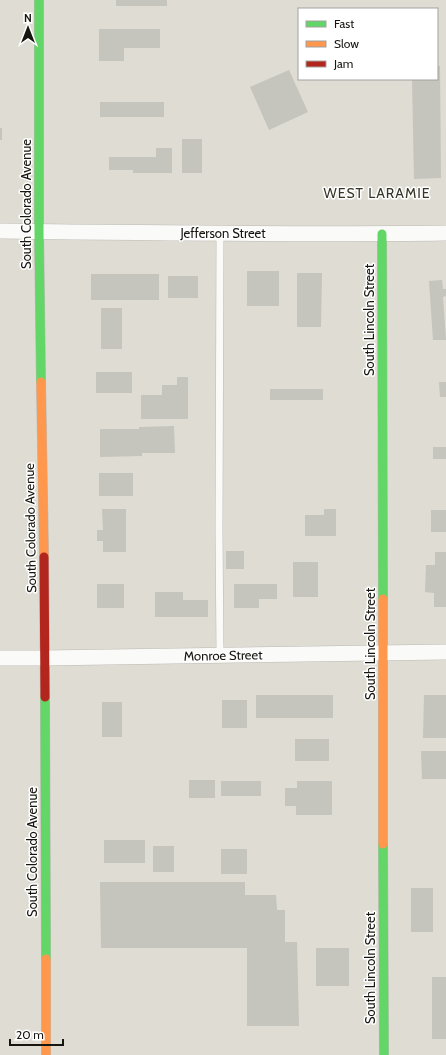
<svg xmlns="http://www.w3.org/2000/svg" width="446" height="1055" font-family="Cabin,sans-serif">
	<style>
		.building { fill: #c5c4bd }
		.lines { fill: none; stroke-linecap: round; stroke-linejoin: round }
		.lane-casing { stroke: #bcbab3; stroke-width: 8 }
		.street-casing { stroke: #bcbab3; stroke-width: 16 }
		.fast-casing { stroke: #bcbab3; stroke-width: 10 }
		.slow-casing { stroke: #bcbab3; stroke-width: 10 }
		.jam-casing { stroke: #bcbab3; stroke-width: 10 }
		.lane { stroke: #fafaf8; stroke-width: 7 }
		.street { stroke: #fafaf8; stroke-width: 15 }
		.fast { stroke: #63d668; stroke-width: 9 }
		.slow { stroke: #ff974d; stroke-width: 9 }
		.jam { stroke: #b3261e; stroke-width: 9 }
		.labels { text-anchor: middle; stroke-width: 3; stroke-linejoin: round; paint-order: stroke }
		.street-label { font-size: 13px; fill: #16150f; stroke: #fff }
		.neighbourhood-label { font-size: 14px; letter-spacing: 1px; fill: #373526; stroke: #fff }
	</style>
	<rect width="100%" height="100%" fill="#dedcd3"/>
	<path class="building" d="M116,0H167V6H116Z
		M99,29H160V48H124V61H99Z
		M437,66H440L441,178L414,179L412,79H437Z
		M289,70L308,112L269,130L250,87Z
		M100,102H164V117H100Z
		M0,128H2V140H0Z
		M182,139H202V173H182Z
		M156,148H172V173H133V170H109V157H156Z
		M247,271H279V306H247Z
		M297,273H322L321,327H297Z
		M91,274H159V300H91Z
		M168,276H198V298H168Z
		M442,280L443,289H446V296L443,297L446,340H433L429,281Z
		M101,308H122V349H101Z
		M96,372H132V393H96Z
		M177,377H188V419H141V395H162V385H177Z
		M439,382H446V397H440Z
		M270,389H323V400H270Z
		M174,426L175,453H142V456L100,457V429H139V427Z
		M433,447H446V459H433Z
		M99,473H133V496H99Z
		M102,509H126V552H103V541H97V530H103Z
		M324,509H336V536H305V515H324Z
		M431,510H446V532H431Z
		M226,551H244V569H226Z
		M435,552H446V607H434V593L425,592L426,565H435Z
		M293,562H318V597H293Z
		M97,584H124V608H97Z
		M234,584H277V599H259V608H234Z
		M155,592H183V600H208V617H155Z
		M256,695H333V718H256Z
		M424,695H446V738H423Z
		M222,700H247V728H222Z
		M102,702H122V737H102Z
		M295,739H329V761H295Z
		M421,751H446V779H422Z
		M189,780H215V798H189Z
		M221,781H261V796H221Z
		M297,781H332V815H296V806H285V788H297Z
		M104,840H145V863H104Z
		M153,846H174V872H153Z
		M221,849H247V874H221Z
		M100,882H245V895H276L277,910H285V942H297L299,1026H247V948H101Z
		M411,888H433V932H411Z
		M316,948H349V986H316Z
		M432,977H446V1039H432Z"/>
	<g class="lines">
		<g class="lane-casing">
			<path id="lane" d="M220,233L219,530L220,655"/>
		</g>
		<g class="street-casing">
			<path id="street" d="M0,231C149,233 297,235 446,233
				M0,658H45L446,652"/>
		</g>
		<g class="fast-casing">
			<path id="fast" d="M39,0V232L41,382
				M382,234L383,599
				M45,697L46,959
				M383,844L384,1055"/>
		</g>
		<g class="slow-casing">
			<path id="slow" d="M41,382L44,557
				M383,599V844
				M46,959V1055"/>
		</g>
		<g class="jam-casing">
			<path id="jam" d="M44,557L45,697"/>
		</g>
		<use href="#lane" class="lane"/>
		<use href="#street" class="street"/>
		<use href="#fast" class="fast"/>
		<use href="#slow" class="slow"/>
		<use href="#jam" class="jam"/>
	</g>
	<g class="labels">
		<g class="street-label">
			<text transform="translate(26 204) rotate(-90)" y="5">South Colorado Avenue</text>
			<text x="223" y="238">Jefferson Street</text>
			<text transform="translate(369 320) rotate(-90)" y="5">South Lincoln Street</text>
			<text transform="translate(30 528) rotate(-91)" y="5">South Colorado Avenue</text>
			<text transform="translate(370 644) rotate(-90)" y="5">South Lincoln Street</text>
			<text transform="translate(223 655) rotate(-1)" y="5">Monroe Street</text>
			<text transform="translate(32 852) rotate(-90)" y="5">South Colorado Avenue</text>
			<text transform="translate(370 968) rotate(-90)" y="5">South Lincoln Street</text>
		</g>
		<g class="neighbourhood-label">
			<text x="377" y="198">WEST LARAMIE</text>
		</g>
	</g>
	<rect x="298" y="8" width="140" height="72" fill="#ffffff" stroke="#a2a19f"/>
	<rect x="306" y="21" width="20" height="6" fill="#63d668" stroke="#a2a19f"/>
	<text x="334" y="28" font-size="12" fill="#16150f">Fast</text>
	<rect x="306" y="41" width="20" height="6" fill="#ff974d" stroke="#a2a19f"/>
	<text x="334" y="48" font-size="12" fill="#16150f">Slow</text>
	<rect x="306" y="61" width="20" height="6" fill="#b3261e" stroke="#a2a19f"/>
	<text x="334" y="68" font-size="12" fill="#16150f">Jam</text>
	<g transform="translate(28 28)" stroke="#ffffff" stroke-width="3" paint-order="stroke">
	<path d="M0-3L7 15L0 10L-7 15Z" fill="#16150f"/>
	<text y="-6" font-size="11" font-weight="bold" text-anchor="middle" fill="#16150f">N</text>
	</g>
	<path d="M10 1039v6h53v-6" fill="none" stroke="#16150f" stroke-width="2"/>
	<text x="16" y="1039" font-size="12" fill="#16150f" stroke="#ffffff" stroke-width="3" paint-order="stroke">20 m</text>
</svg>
